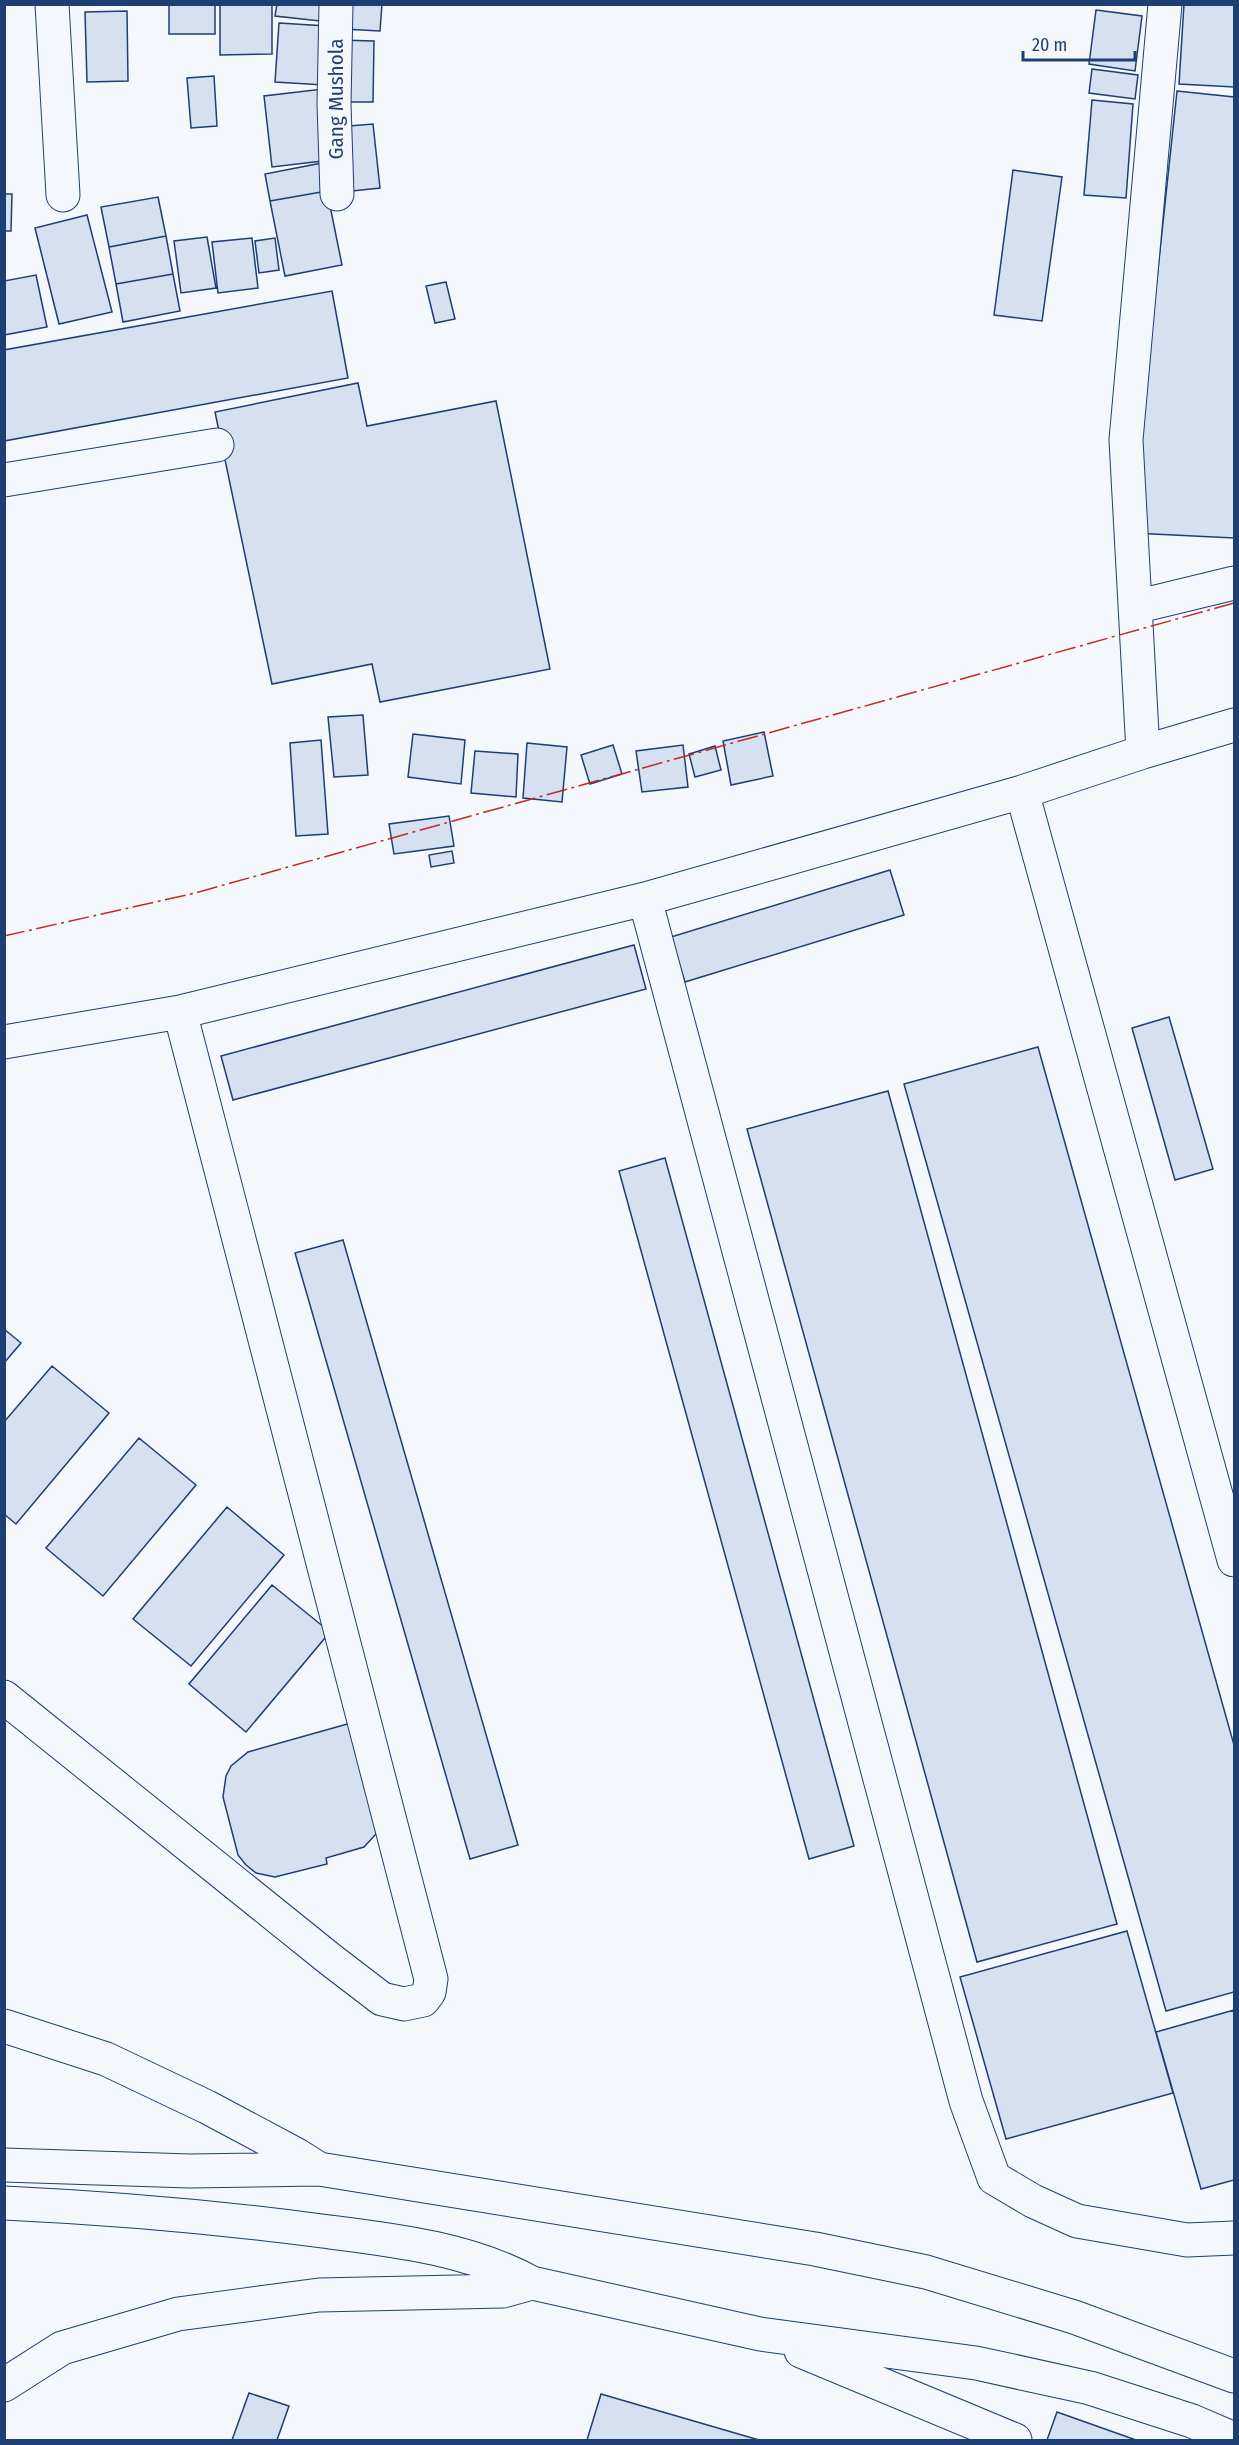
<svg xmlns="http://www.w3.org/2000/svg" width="1239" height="2445" font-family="'Fira Sans Condensed',sans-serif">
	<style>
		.building { fill: #d5e0f0; stroke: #1d3f73; stroke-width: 1.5 }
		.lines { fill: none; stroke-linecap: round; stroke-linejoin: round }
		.minor-casing { stroke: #1d3f73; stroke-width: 35 }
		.highway-casing { stroke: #1d3f73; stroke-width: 35 }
		.minor { stroke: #f4f7fb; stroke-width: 33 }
		.highway { stroke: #f4f7fb; stroke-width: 33 }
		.power { stroke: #c62828; stroke-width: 1.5; stroke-dasharray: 21 4.5 3 4.5; stroke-linecap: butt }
		.labels { text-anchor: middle; stroke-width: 4.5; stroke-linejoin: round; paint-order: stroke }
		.street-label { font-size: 21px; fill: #1d3f73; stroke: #f4f7fb }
	</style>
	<rect width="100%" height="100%" fill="#f4f7fb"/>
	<path class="building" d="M169,4H215V34H169Z
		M220,4H272V54L220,55Z
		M277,4H331L329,22L275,16Z
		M344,4H382L380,31L343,29Z
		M1184,4L1234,5V87L1179,84Z
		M1096,10L1142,16L1135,71L1089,64Z
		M127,11L128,81L87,82L85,12Z
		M279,23L327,26L324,85L275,82Z
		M338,40L374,41L373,102H337Z
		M1092,69L1138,75L1135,99L1089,93Z
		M214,76L217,126L191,128L187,78Z
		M323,89L331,160L272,167L264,96Z
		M1177,91L1234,97V538L1133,533L1137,467Z
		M1092,100L1133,104L1126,198L1084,195Z
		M373,124L380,188L343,192L337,127Z
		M322,163L327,191L270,201L265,174Z
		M1013,170L1062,177L1042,321L994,315Z
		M327,191L342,265L285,276L270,201Z
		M4,194H12L11,231H4Z
		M158,197L166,236L109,247L101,207Z
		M87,215L112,312L59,324L35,228Z
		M166,236L173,274L116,284L109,247Z
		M207,237L216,288L181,293L174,241Z
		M252,238L258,288L218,293L212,242Z
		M275,238L279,270L259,273L255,241Z
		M173,274L180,311L123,322L116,284Z
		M36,275L47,327L4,335V281Z
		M446,282L455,319L435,323L426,286Z
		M332,291L348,378L4,441V350Z
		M358,383L367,426L496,401L550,669L380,702L372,664L272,684L215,412Z
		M363,715L368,775L334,777L328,717Z
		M764,732L773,776L731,785L723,741Z
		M413,734L465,740L461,784L408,777Z
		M321,740L328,834L296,836L290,743Z
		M527,743L567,747L562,802L523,798Z
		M613,745L622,774L590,784L581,755Z
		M683,745L688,787L642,792L636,751Z
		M715,746L721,770L695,777L689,754Z
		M475,751L518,754L516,797L471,793Z
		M449,816L454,846L394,854L389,824Z
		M452,851L454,863L431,867L429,855Z
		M890,870L904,915L685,982L671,937Z
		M634,945L646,989L233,1100L221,1056Z
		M1169,1017L1213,1169L1175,1180L1132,1028Z
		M1038,1047L1234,1745V1992L1166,2011L904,1084Z
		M888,1091L1117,1924L977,1962L747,1129Z
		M665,1158L854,1846L809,1859L619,1171Z
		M343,1240L518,1845L470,1859L295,1253Z
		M4,1329L21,1343L4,1363Z
		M52,1366L109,1413L16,1524L4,1514V1422Z
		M139,1438L196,1485L103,1596L46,1548Z
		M227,1507L284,1555L191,1666L133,1619Z
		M272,1585L330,1632L246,1732L189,1684Z
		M351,1723L378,1826L376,1834L364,1847L326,1858L327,1864L275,1877L256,1873L246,1865L238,1855L223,1797L226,1776L231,1766L248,1752Z
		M1127,1931L1173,2093L1006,2139L960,1977Z
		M1234,2010V2180L1201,2189L1156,2032Z
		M249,2393L289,2406L277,2440H232Z
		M601,2394L759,2440H587Z
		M1057,2412L1136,2440H1047Z"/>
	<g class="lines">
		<g class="minor-casing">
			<path id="minor" d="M52,4L63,195
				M336,4L334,104L337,194
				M4,480L217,445
				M1135,607L1234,583
				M1143,752L1126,440L1165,4
				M1022,792L1234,1560
				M645,899L966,2101L994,2178L1033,2201L1077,2221L1187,2240L1234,2238
				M4,1042L180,1012L645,899L1022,792L1143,752L1234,725
				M4,1697L331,1960L382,1999L404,2004L423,2000L429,1992L431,1979L180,1012"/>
		</g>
		<g class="highway-casing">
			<path id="highway" d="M4,2026L106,2059L207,2107L297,2155L319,2169
				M4,2165L190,2171L319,2169L815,2249L926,2272L1074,2317L1234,2376
				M4,2203C111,2208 216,2217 322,2231C393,2240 468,2248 532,2283L760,2334L976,2363L1090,2388L1192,2421L1234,2439
				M801,2351L1015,2440
				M4,2385L62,2348L178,2314L319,2295L503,2291L532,2283"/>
		</g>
		<use href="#minor" class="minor"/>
		<use href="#highway" class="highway"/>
		<path class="power" d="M4,936L195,893L1234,603"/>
	</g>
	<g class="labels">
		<g class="street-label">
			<text transform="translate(336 99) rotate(-90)" y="7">Gang Mushola</text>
		</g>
	</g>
	<rect width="1239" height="2445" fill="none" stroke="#1d3f73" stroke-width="12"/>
	<path d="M1023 51v9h112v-9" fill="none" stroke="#1d3f73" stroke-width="3"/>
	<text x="1032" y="51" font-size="18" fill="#1d3f73" stroke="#f4f7fb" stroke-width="4.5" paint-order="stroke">20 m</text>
</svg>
